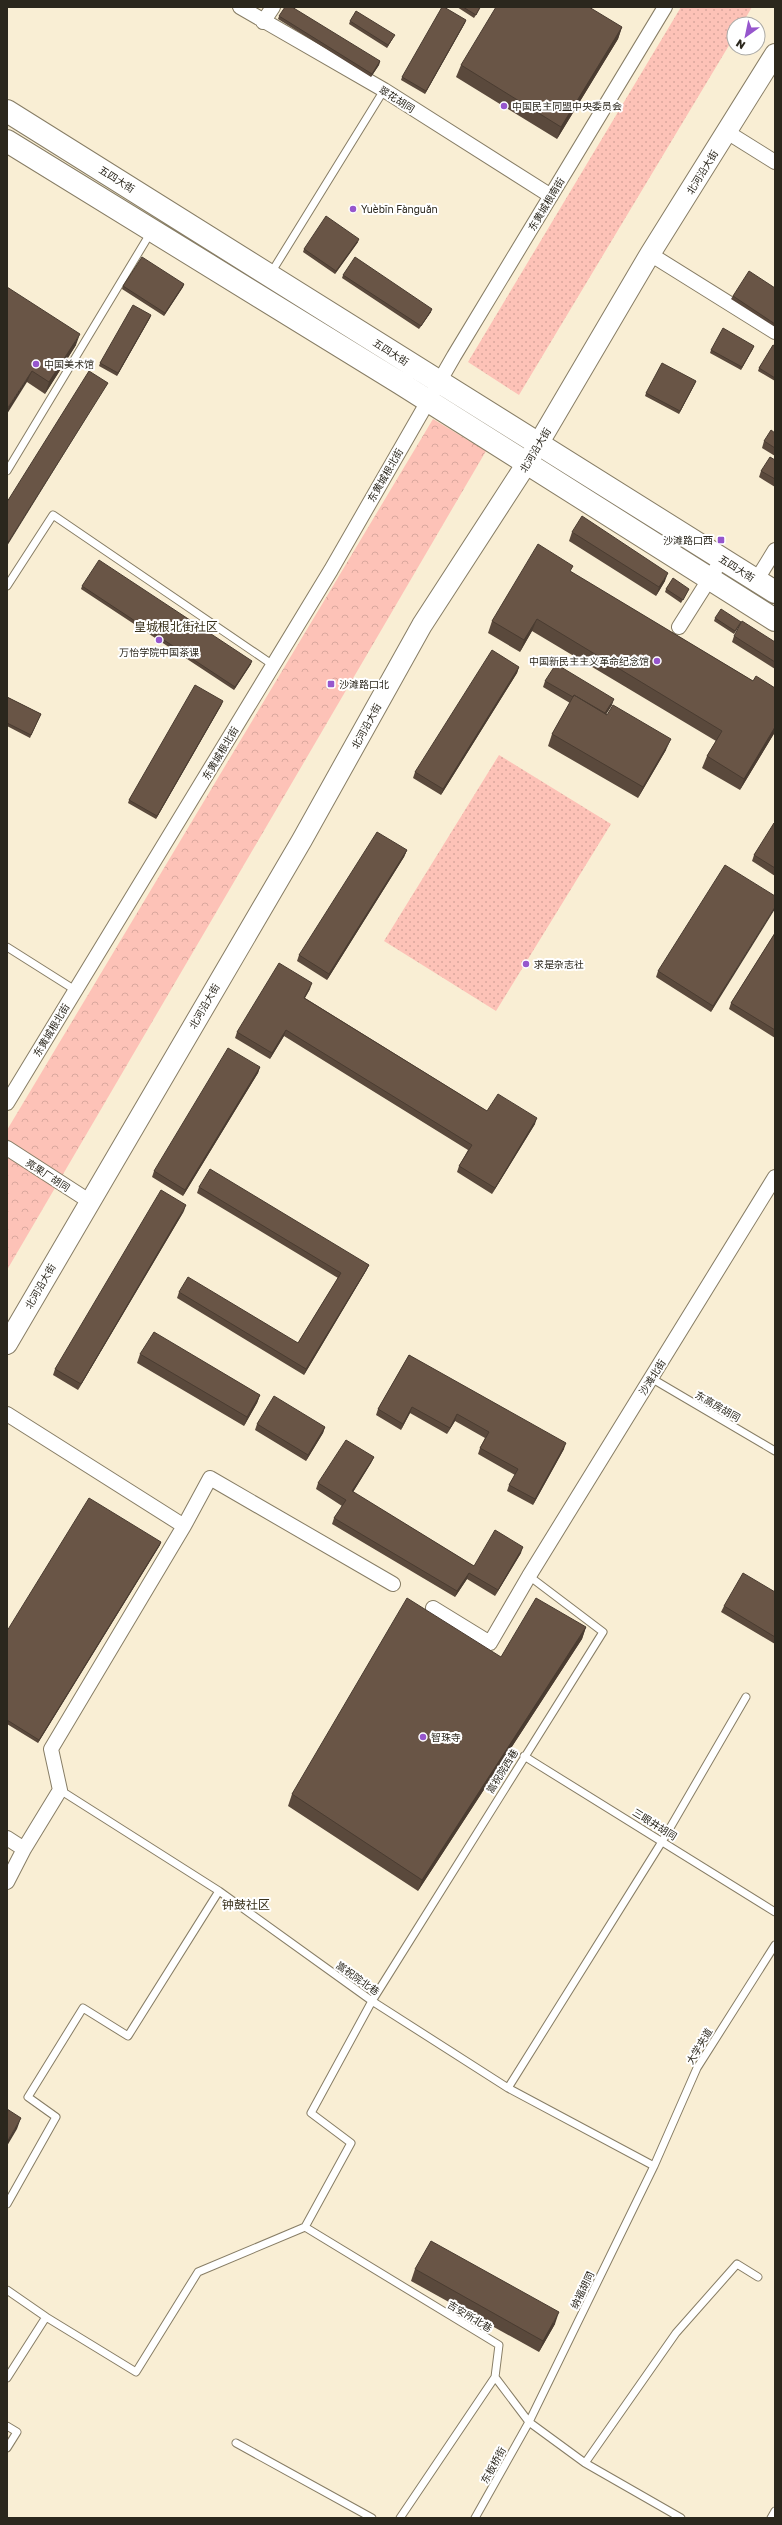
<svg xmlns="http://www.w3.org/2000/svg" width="782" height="2525" font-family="'Golos Text','Noto Sans SC',sans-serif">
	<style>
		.grass { fill: url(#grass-dots) }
		.park { fill: url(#park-crowns) }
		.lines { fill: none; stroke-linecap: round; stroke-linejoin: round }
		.lane-casing { stroke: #877d65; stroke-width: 9 }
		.street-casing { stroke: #877d65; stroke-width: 16 }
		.secondary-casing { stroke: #877d65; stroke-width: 22 }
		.primary-casing { stroke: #877d65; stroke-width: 24 }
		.lane { stroke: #fff; stroke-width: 7 }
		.street { stroke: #fff; stroke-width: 14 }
		.secondary { stroke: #fff; stroke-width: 20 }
		.primary { stroke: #fff; stroke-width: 22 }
		.wall { fill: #5a493c }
		.shaded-wall { fill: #4a3c31 }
		.building { fill: #695546; stroke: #4a3c31 }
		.poi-dot { fill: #9656cd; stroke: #fff; stroke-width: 1.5 }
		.labels { text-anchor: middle; stroke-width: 4; stroke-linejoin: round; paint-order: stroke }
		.street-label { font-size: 10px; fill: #2b271d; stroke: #fff }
		.poi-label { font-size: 10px; fill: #2b271d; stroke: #fff; text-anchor: start }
		.quarter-label { font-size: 12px; fill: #3a321c; stroke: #fff }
	</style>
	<defs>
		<pattern id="grass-dots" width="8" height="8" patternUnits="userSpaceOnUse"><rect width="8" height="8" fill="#fdc2b7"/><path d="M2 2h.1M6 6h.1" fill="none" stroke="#d9a79d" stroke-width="1.8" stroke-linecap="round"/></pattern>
		<pattern id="park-crowns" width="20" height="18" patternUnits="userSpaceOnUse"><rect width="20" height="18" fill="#fdc2b7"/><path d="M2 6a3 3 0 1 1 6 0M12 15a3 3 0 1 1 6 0" fill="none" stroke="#d9a79d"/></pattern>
	</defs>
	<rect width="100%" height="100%" fill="#f9eed4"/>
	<path class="grass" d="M681,7H752L742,24H734V37L519,395L468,362Z
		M499,755L611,824L496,1011L384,941Z"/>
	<path class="park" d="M433,419L486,451L7,1270V1130Z"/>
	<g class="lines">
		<g class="lane-casing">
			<path id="lane" d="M271,273L384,90
				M7,471L151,232
				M7,586L53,515L273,665
				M7,947L75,990
				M651,1378L775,1451
				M524,1756L775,1912
				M60,1790L219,1891L372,2001L508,2088L654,2166
				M508,2088L663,1840L746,1697
				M7,2204L56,2117L28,2097L83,2008L128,2036L219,1891
				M305,2227L499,2345L495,2377L529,2422L585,2463L681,2518
				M7,2290L46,2317L7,2378
				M46,2317L136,2372L198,2272L305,2227L351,2143L311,2113L372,2001L603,1632L529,1576
				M7,2426L17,2432L7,2448
				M236,2443L372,2518
				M585,2463L676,2333L737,2264L758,2277
				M400,2518L495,2377
				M475,2518L529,2422L654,2166L697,2068L775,1945
				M771,2518L775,2511"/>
		</g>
		<g class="street-casing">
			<path id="street" d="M240,7L384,90L551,196
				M263,22L273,7
				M727,132L775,162
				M650,254L775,332
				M756,581L775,550
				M679,627L722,559
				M7,1103L331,570L454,356L665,7
				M7,1148L89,1201
				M7,1414L184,1526
				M433,1608L490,1643L529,1576L775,1177
				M7,1838L24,1849L7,1882
				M24,1849L60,1790L51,1749L184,1526L210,1478L393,1584"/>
		</g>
		<g class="secondary-casing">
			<path id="secondary" d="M7,1344L302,840L422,625L527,463L650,254L775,54"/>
		</g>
		<g class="primary-casing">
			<path id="primary" d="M7,111L775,592
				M7,141L400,383L775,620"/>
		</g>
		<use href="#lane" class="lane"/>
		<use href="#street" class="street"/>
		<use href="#secondary" class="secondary"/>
		<use href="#primary" class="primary"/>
	</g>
	<path class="wall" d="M457,7H481L474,18Z
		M279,16L380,61L379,65L371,77L278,19Z
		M466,20L465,23L425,94L401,80L402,77Z
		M350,21L393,38L387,48L349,24Z
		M622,27L618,39L557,139L456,77L461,65Z
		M358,242L335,274L303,252L304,249Z
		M343,275L431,312L419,329L342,278Z
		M184,284L183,287L164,316L122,289L123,286Z
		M7,287L76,345L45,394L27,382Z
		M775,288V327L731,299L733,296Z
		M151,315L150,318L117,376L99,366L100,363Z
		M754,346L741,370L710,353L711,350Z
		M775,346V381L758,371L759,368Z
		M696,381L679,414L645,396L646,393Z
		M775,433V456L762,448L764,441Z
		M775,460V487L759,477L761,471Z
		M572,532L665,581L656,596L569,541Z
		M571,572L753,681L775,688V732L740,790L702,768L707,756L716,741L532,631L520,652L488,633L492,621Z
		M82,586L251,664L234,690L81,589Z
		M666,589H689L681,603L665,592Z
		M715,618L741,622L740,625L734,634L714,621Z
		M734,636L775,642V669L732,642Z
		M519,667L517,673L441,795L413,778L415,772Z
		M545,681L612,705L606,714L666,750L638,798L548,746L552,734L570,703L543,687Z
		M7,697L41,714L30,738L7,726Z
		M222,704L156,819L128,803L129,800Z
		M775,824V876L752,861L754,855Z
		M407,850L404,857L327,980L297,961L299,955Z
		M775,896L711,1012L656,977L658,971Z
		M775,933V1038L729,1009L731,1003Z
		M310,989L305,998L487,1111L535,1124L492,1194L457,1172L459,1166L468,1150L284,1036L270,1059L235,1038L237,1032Z
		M260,1067L258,1073L183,1196L152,1177L154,1171Z
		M199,1187L369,1265L366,1271L304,1375L177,1298L179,1292L298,1343L338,1278L197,1193Z
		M184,1211L78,1390L53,1375L55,1369Z
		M140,1354L260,1395L257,1403L244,1426L137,1363Z
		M409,1355L564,1449L533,1505L507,1491L509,1485L515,1475L478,1454L480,1448L485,1438L455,1421L447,1434L410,1413L401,1430L376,1415L378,1409Z
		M257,1424L325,1427L323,1433L306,1461L255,1430Z
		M374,1457L371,1463L353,1492L474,1566L521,1553L495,1596L467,1579L455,1597L332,1524L334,1518L342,1506L316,1489L318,1483Z
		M161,1542L160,1545L38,1743L7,1724V1631Z
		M775,1592V1644L721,1612L724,1606Z
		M586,1627L582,1639L418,1891L288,1806L292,1794L501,1657Z
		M415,2269L555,2324L539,2352L411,2281Z"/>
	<path class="shaded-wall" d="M466,20L465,23L425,94L426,91Z
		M622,27L618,39L557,139L561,127Z
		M395,35L393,38L387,48L388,45Z
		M380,61L379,65L371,77L372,74Z
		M359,239L358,242L335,274L336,271Z
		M184,284L183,287L164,316L165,313Z
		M432,309L431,312L419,329L421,326Z
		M151,315L150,318L117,376L118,373Z
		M80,334L76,345L45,394L49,382Z
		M754,346L753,349L741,370L742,367Z
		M32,371L27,382L7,414V409Z
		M696,381L695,384L679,414L680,411Z
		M108,383L106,386L7,546V544Z
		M668,573L665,581L656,596L659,587Z
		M537,619L532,631L520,652L524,640Z
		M252,661L251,664L234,690L235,687Z
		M519,667L517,673L441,795L443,789Z
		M614,699L612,705L602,721L604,715Z
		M223,701L222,704L156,819L157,816Z
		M775,727V732L740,790L744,779Z
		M671,739L666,750L638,798L643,787Z
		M407,850L404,857L327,980L329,974Z
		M775,907V909L711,1012L713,1006Z
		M312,983L310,989L301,1004L304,998Z
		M286,1030L284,1036L270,1059L272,1053Z
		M260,1067L258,1073L183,1196L185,1190Z
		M537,1118L535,1124L492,1194L495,1188Z
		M186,1205L184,1211L78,1390L81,1384Z
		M369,1265L366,1271L304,1375L306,1369Z
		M260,1395L257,1403L244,1426L247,1417Z
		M412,1407L410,1413L401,1430L403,1424Z
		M457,1414L455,1421L447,1434Z
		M325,1427L323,1433L306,1461L308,1455Z
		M566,1443L564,1449L533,1505L535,1499Z
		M374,1457L371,1463L350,1497L352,1491Z
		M161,1542L160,1545L38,1743L39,1740Z
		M523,1547L521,1553L495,1596L498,1590Z
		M469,1573L467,1579L455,1597L457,1591Z
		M586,1627L582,1639L418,1891L422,1880Z
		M21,2118L17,2129L7,2146V2142Z
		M559,2312L555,2324L539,2352L543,2341Z"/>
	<path class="building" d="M285,7H292L380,61L372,74L279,16Z
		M442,7H444L466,20L426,91L402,77Z
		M463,7H480L476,15Z
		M496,7H589L622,27L561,127L461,65Z
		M356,11L395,35L388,45L350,21Z
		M326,216L359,239L336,271L304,249Z
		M142,257L184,284L165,313L123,286Z
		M355,257L432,309L421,326L343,275Z
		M749,271L775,288V324L733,296Z
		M7,287L80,334L49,382L32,371L7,409Z
		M133,305L151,315L118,373L100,363Z
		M723,328L754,346L742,367L711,350Z
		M773,345L775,346V378L759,368Z
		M662,363L696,381L680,411L646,393Z
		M89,371L108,383L7,544V502Z
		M771,430L775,433V448L764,441Z
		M770,457L775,460V479L761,471Z
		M582,516L668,573L659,587L572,532Z
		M538,544L573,566L570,571L753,681L756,676L775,688V727L744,779L707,756L722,731L537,619L524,640L492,621Z
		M99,560L252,661L235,687L82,586Z
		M673,578L689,589L683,600L666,589Z
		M721,609L741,622L735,631L715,618Z
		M742,621L775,642V662L734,636Z
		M492,650L519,667L443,789L415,772Z
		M556,664L614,699L605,713L574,695L573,697L545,681Z
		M195,685L223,701L157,816L129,800Z
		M574,695L607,715L613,705L671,739L643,787L552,734Z
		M7,697L41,714L31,735L7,723Z
		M774,823L775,824V868L754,855Z
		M377,832L407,850L329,974L299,955Z
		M725,865L775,896V907L713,1006L658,971Z
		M775,933V1030L731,1003Z
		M279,963L312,983L304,998L487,1111L498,1094L537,1118L495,1188L459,1166L472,1145L286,1030L272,1053L237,1032Z
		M228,1048L260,1067L185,1190L154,1171Z
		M210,1169L369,1265L306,1369L179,1292L188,1277L298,1343L341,1273L199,1187Z
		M161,1190L186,1205L81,1384L55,1369Z
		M154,1332L260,1395L247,1417L140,1354Z
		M409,1355L566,1443L535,1499L509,1485L518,1469L480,1448L489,1432L457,1414L450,1428L412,1407L403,1424L378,1409Z
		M274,1396L325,1427L308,1455L257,1424Z
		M346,1440L374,1457L352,1491L474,1566L495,1530L523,1547L498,1590L469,1573L457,1591L334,1518L346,1500L318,1483Z
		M89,1498L161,1542L39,1740L7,1720V1631Z
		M743,1573L775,1592V1637L724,1606Z
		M407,1598L501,1657L536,1598L586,1627L422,1880L292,1794Z
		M7,2109L21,2118L7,2142Z
		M431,2241L559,2312L543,2341L415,2269Z"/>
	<g class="poi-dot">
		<circle cx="504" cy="106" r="4"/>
		<circle cx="353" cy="209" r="4"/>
		<circle cx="36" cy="364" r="4"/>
		<rect x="717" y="536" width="8" height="8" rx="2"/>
		<circle cx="159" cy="640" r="4"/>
		<circle cx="657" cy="661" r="4"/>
		<rect x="327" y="680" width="8" height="8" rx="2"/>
		<circle cx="526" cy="964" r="4"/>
		<circle cx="423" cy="1737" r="4"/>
	</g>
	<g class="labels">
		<g class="street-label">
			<text transform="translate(397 99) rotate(32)" y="4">翠花胡同</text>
			<text transform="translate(702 172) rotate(-58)" y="4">北河沿大街</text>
			<text transform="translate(117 179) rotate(32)" y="4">五四大街</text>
			<text transform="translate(546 204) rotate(-59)" y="4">东黄城根南街</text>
			<text transform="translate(391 352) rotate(33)" y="4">五四大街</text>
			<text transform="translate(535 450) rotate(-59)" y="4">北河沿大街</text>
			<text transform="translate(385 475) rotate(-60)" y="4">东黄城根北街</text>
			<text transform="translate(737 568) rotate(32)" y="4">五四大街</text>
			<text transform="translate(366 726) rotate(-61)" y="4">北河沿大街</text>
			<text transform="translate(220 753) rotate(-59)" y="4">东黄城根北街</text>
			<text transform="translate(204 1006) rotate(-60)" y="4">北河沿大街</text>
			<text transform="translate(51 1030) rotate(-59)" y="4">东黄城根北街</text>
			<text transform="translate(48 1175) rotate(33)" y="4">亮果厂胡同</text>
			<text transform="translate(40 1286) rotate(-60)" y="4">北河沿大街</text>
			<text transform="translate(652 1377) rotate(-58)" y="4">沙滩北街</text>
			<text transform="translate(718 1406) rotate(30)" y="4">东高房胡同</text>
			<text transform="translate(502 1771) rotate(-58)" y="4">嵩祝院西巷</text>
			<text transform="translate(655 1824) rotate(32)" y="4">三眼井胡同</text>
			<text transform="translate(358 1978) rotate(35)" y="4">嵩祝院北巷</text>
			<text transform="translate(699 2046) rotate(-59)" y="4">大学夹道</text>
			<text transform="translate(582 2290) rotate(-64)" y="4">纳福胡同</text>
			<text transform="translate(470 2316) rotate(31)" y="4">吉安所北巷</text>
			<text transform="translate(493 2465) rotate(-61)" y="4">东板桥街</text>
		</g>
		<g class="poi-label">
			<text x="512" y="110">中国民主同盟中央委员会</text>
			<text x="361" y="213">Yuèbīn Fànguǎn</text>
			<text x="44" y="368">中国美术馆</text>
			<text x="713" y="544" text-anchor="end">沙滩路口西</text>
			<text x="159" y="656" text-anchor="middle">万怡学院中国茶课</text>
			<text x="649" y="665" text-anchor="end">中国新民主主义革命纪念馆</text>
			<text x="339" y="688">沙滩路口北</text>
			<text x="534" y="968">求是杂志社</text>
			<text x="431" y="1741">智珠寺</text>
		</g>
		<g class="quarter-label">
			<text x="176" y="631">皇城根北街社区</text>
			<text x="246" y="1909">钟鼓社区</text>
		</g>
	</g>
	<rect width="782" height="2525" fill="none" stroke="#2b271d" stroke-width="16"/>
	<g transform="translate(746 36) rotate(213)"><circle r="19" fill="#ffffff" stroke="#aaa9a5"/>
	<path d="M0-3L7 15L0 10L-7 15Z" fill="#9656cd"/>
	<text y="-6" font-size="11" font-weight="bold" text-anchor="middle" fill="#2b271d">N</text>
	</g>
</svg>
